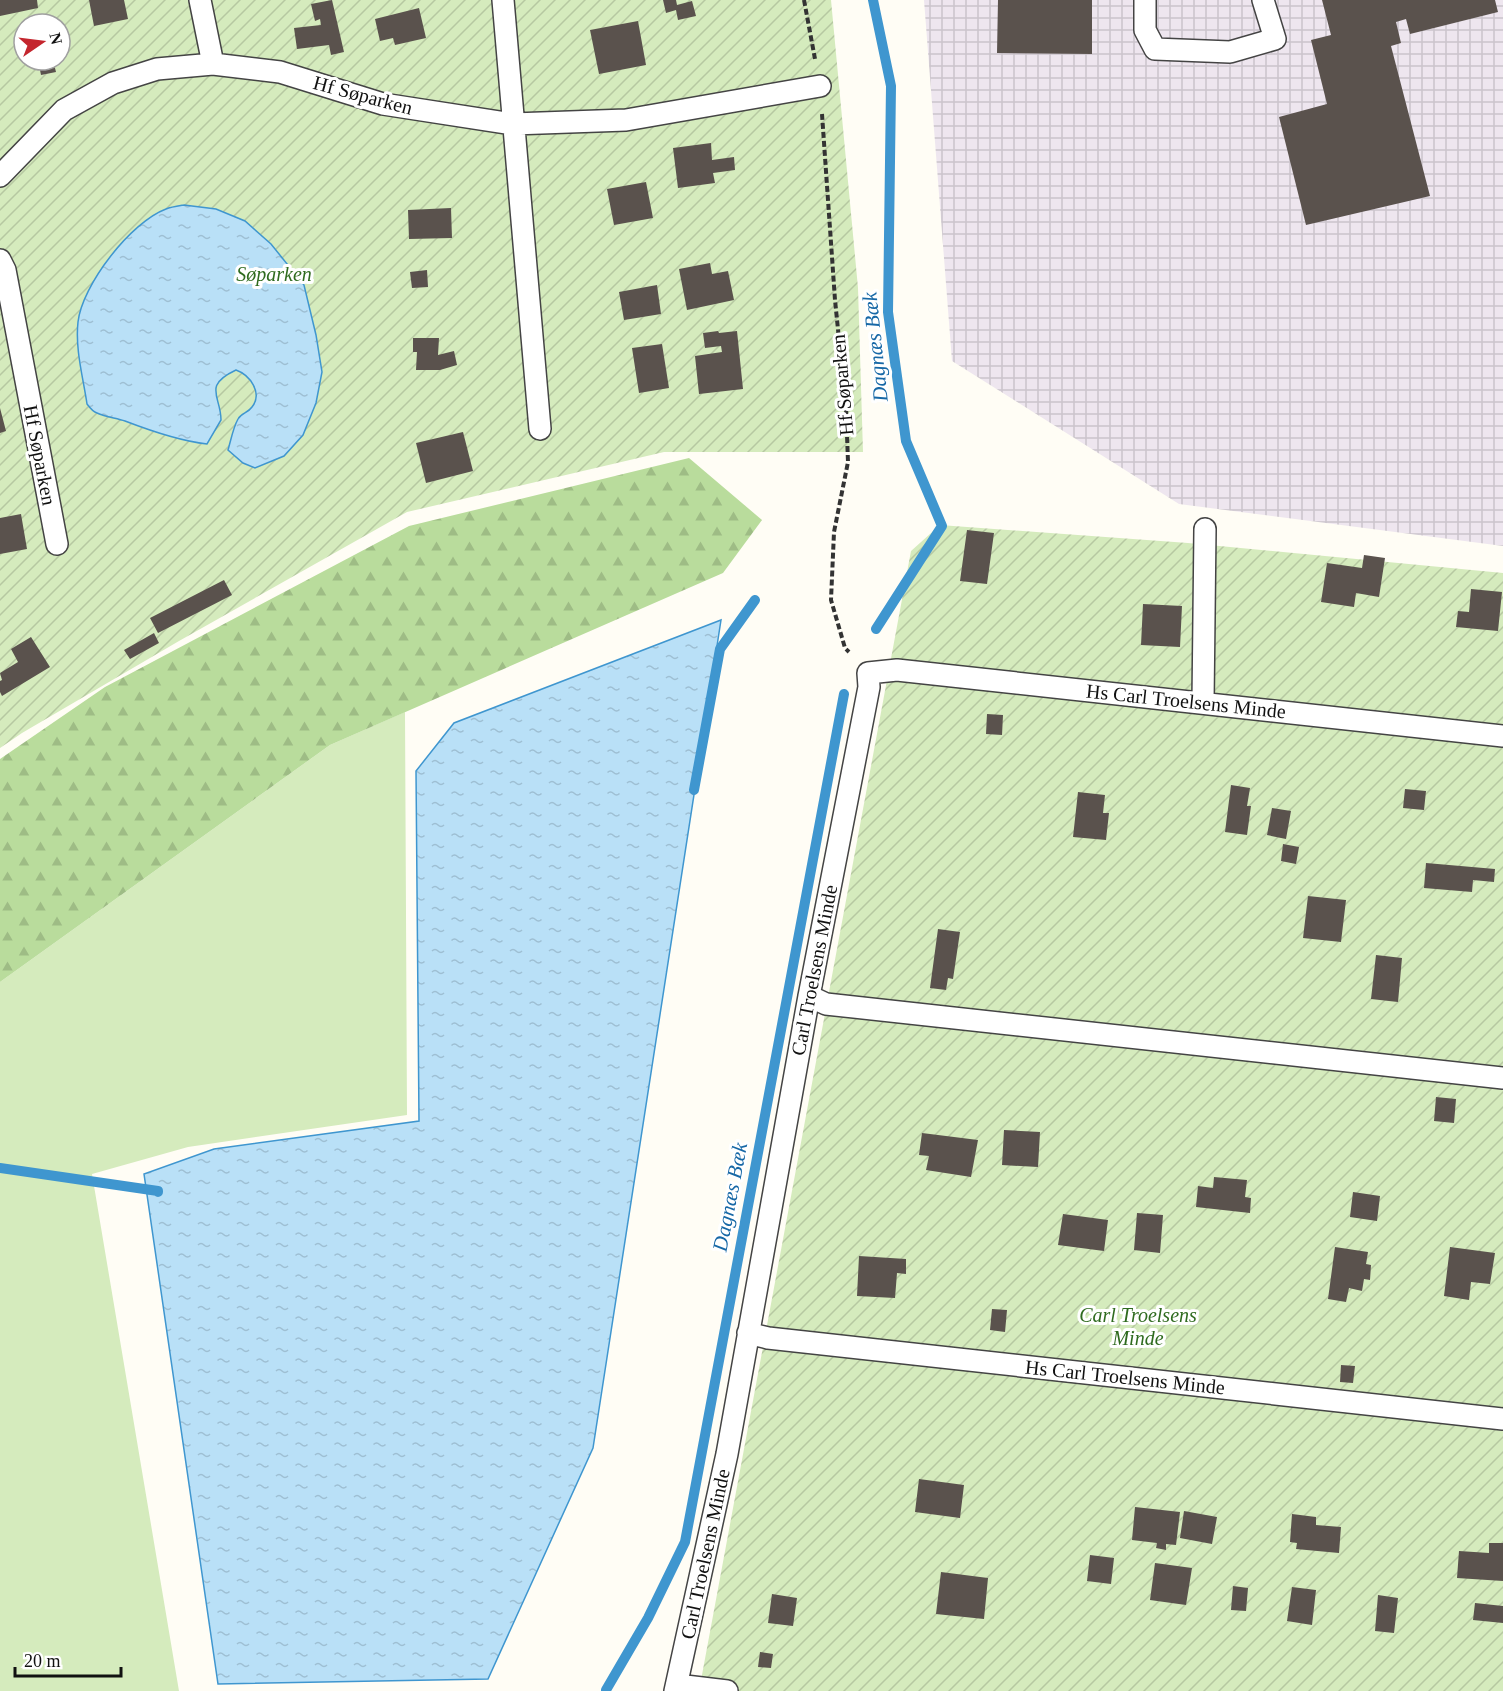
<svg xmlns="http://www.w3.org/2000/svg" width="1503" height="1691" font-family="Georgia,serif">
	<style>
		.industrial { fill: url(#industrial-grid) }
		.grass { fill: #d5ebbd }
		.forest { fill: url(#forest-firs) }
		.garden { fill: url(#garden-furrows); fill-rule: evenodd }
		.water { fill: url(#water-ripples); stroke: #3f96cf; stroke-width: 1.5 }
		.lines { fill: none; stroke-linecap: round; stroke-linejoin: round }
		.stream { stroke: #3f96cf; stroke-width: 10 }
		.building { fill: #5a524d }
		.service-casing { stroke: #444; stroke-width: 24 }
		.path { stroke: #333; stroke-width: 4; stroke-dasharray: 6 3; stroke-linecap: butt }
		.service { stroke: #fff; stroke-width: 21 }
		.labels { text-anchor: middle; stroke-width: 6; stroke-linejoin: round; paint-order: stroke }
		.street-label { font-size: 20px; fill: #111; stroke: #fff }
		.park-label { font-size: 20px; font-style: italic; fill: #2f6b1f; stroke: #fff }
		.water-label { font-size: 21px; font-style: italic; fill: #1768a6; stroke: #fff }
	</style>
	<defs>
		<pattern id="industrial-grid" width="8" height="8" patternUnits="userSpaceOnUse" patternTransform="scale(1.5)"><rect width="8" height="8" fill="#eee6ef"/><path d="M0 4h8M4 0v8" fill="none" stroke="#cbc4cc"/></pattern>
		<pattern id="forest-firs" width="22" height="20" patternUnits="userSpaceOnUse" patternTransform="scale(1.5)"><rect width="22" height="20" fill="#b9dc9c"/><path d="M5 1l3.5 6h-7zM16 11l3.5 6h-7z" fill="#9ebc85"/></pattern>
		<pattern id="garden-furrows" width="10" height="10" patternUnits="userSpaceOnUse" patternTransform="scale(1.5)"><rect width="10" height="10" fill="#d5ebbd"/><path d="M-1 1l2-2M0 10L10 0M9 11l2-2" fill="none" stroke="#b6c8a1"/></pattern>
		<pattern id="water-ripples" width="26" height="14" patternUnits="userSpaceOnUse" patternTransform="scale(1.5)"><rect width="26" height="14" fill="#b9e0f7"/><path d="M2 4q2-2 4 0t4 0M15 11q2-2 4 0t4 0" fill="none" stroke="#9ebfd3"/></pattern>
	</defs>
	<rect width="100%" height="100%" fill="#fffdf5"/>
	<path class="industrial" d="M924,0H1503V546L1179,504L952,361Z"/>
	<path class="grass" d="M405,712L407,1115L188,1147L92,1174L179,1691H0V982L330,745Z"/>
	<path class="forest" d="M689,458L762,520L723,573L330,745L0,982V759L105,687L409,526Z"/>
	<path class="garden" d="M0,0H831L858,288L863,452H664L407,512L179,641L22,733L0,748ZM24,24H60V60H24Z
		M940,525L1188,543L1503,573V1691H699L911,551Z"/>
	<path class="water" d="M184,205L216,209L245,221L271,244L304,285L316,335L322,372L316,403L303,435L284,456L255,468L243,463L228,450C231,440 233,428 238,419C241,413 248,413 252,407C263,393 250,375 236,370C202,386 221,396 221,420L207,444C180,441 151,431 125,421C116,418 106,417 97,413C93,412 90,408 87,404C83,377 75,349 78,322C82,285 131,222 166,209C171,207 178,206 184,205Z
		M721,620L593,1448L488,1679L218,1684L144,1174L214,1149L419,1121L416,771L454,723Z"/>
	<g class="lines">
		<path class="stream" d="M873,0L891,86L888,312L906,441L942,526L876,629
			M694,790L720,649L755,600
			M0,1168L158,1191V1192
			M606,1690L648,1618L685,1542L844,694"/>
	</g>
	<path class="building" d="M0,0H37L38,8L0,16Z
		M89,0H124L128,19L94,26Z
		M332,0L344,52L331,55L329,45L297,49L294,28L321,25L320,19L315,21L311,4Z
		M663,0H676L677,5L692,1L696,16L678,20L676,10L666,13Z
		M998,0H1092V54L997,53Z
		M1322,0H1495L1498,12L1410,34L1406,19L1396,22L1401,43L1391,46L1430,196L1306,225L1279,117L1327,104L1311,40L1331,35Z
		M419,8L426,38L395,45L393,38L380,41L375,19Z
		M638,21L646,65L599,74L590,30Z
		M38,60H53L56,72L41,75Z
		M711,143L712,160L734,157L735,170L713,173L715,183L678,188L673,148Z
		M646,182L653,218L614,225L607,189Z
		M451,208L452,238L409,239L408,210Z
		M710,263L712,274L728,271L734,300L687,310L679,269Z
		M427,270L428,287L412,288L410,272Z
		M657,285L661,314L624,320L619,292Z
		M718,331L719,333L737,331L743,389L699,394L695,356L722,352L721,346L705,348L703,333Z
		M413,338H439L438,355L454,351L457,365L440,370H416L417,352H413Z
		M662,344L669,388L639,393L632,348Z
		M0,408L6,431L0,433Z
		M463,432L473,471L426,483L416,443Z
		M21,514L27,549L0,554V518Z
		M967,530L994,533L987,584L960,581Z
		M1364,555L1385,558L1379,597L1356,593L1354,607L1321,602L1327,563L1362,568Z
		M224,580L232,595L158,633L150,618Z
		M1471,589L1502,592L1498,631L1456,627L1458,611L1469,612Z
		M1143,604L1182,606L1180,647L1141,645Z
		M154,633L159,643L130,659L124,650Z
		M31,637L50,667L2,696L0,692V681L2,680L0,673L18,662L11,649Z
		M987,714L1003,715L1002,735L986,734Z
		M1231,785L1250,788L1247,806H1251L1247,835L1225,832Z
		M1405,789L1426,791L1424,810L1403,808Z
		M1078,792L1105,795L1103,813H1109L1106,840L1073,837Z
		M1272,808L1291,811L1286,839L1267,835Z
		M1283,844L1299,847L1296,864L1281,861Z
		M1426,863L1495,869L1494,882L1473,880L1472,892L1424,888Z
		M1308,896L1346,900L1341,942L1303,938Z
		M938,929L960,932L953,979L948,978L946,990L930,988Z
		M1376,955L1402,958L1398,1002L1371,999Z
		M1436,1097L1456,1099L1454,1123L1434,1121Z
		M1004,1130L1040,1132L1038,1167L1002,1165Z
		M922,1133L978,1140L971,1177L926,1170L929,1156L919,1155Z
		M1214,1177L1247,1180L1245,1197L1251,1198L1250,1213L1196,1207L1198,1186L1213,1188Z
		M1353,1192L1380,1196L1377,1221L1350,1217Z
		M1137,1213L1163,1215L1160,1253L1134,1250Z
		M1063,1214L1108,1220L1104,1251L1058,1245Z
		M1335,1247L1368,1252L1366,1264L1371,1265L1370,1280L1364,1279L1362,1291L1349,1288L1346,1302L1328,1299Z
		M1450,1247L1495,1253L1490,1284L1471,1282L1469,1300L1444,1296Z
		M859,1256L906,1259V1274L897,1273L895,1298L857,1296Z
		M992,1309L1007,1310L1005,1332L990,1330Z
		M1341,1365L1355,1366L1353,1383L1340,1382Z
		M919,1479L964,1485L960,1518L915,1512Z
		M1135,1507L1180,1512L1176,1545L1166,1544V1550L1156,1548L1157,1543L1132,1540Z
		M1184,1511L1217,1517L1212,1544L1180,1538Z
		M1292,1514L1316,1517V1525L1341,1527L1339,1553L1296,1549L1297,1543L1290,1542Z
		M1489,1543H1503V1581L1457,1578L1459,1551L1489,1553Z
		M1090,1555L1114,1558L1111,1584L1087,1581Z
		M1155,1563L1192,1568L1186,1605L1150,1600Z
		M941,1572L988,1578L984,1619L936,1614Z
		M1233,1586L1248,1588L1246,1611L1231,1610Z
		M1292,1587L1316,1590L1312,1625L1287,1621Z
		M772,1594L797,1598L793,1626L768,1623Z
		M1378,1595L1398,1598L1394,1633L1375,1631Z
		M1475,1603L1503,1606V1623L1473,1620Z
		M760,1652L773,1654L771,1668L758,1667Z"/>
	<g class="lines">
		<g class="service-casing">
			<path id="service" d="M200,0L213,64
				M503,0L540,429
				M1145,0V30L1155,49L1230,52L1275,39L1263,0
				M0,176L64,110L113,83L157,69L213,64L280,72L383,104L513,124L626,120L820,86
				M0,260L5,270L57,544
				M1203,702L1205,529
				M809,996L826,1004L1503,1078
				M748,1333L768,1338L1503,1419
				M677,1685L727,1691
				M675,1691L727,1454L809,996L869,687L868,673L897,670L1503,736"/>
		</g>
		<path class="path" d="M804,0L815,59
			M822,114L835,300L846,408L848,462L834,532L831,600L845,648L849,652"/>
		<use href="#service" class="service"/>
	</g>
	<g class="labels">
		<g class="street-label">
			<text transform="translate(363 95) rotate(15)" y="7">Hf Søparken</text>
			<text transform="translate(842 385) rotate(-95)" y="7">Hf Søparken</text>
			<text transform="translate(40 455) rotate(79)" y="7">Hf Søparken</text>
			<text transform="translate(1186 701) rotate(6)" y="7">Hs Carl Troelsens Minde</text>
			<text transform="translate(814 970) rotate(-79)" y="7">Carl Troelsens Minde</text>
			<text transform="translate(1125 1377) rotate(6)" y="7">Hs Carl Troelsens Minde</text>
			<text transform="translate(705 1554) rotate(-78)" y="7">Carl Troelsens Minde</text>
		</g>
		<g class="park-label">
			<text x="274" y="281">Søparken</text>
			<text x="1138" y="1322">Carl Troelsens<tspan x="1138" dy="23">Minde</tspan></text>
		</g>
		<g class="water-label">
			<text transform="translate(875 347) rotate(-96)" y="7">Dagnæs Bæk</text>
			<text transform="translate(730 1197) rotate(-79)" y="7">Dagnæs Bæk</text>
		</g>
	</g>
	<g transform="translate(42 42) rotate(76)"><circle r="28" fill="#ffffff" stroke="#a0a0a0" stroke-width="1.5"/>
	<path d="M0-4.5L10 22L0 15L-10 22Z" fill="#c4262e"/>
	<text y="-9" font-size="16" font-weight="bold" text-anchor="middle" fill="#111111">N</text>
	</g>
	<path d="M15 1667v9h106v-9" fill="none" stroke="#111111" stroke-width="3"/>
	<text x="24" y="1667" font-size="18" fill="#111111" stroke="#ffffff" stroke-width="4.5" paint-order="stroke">20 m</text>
</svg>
